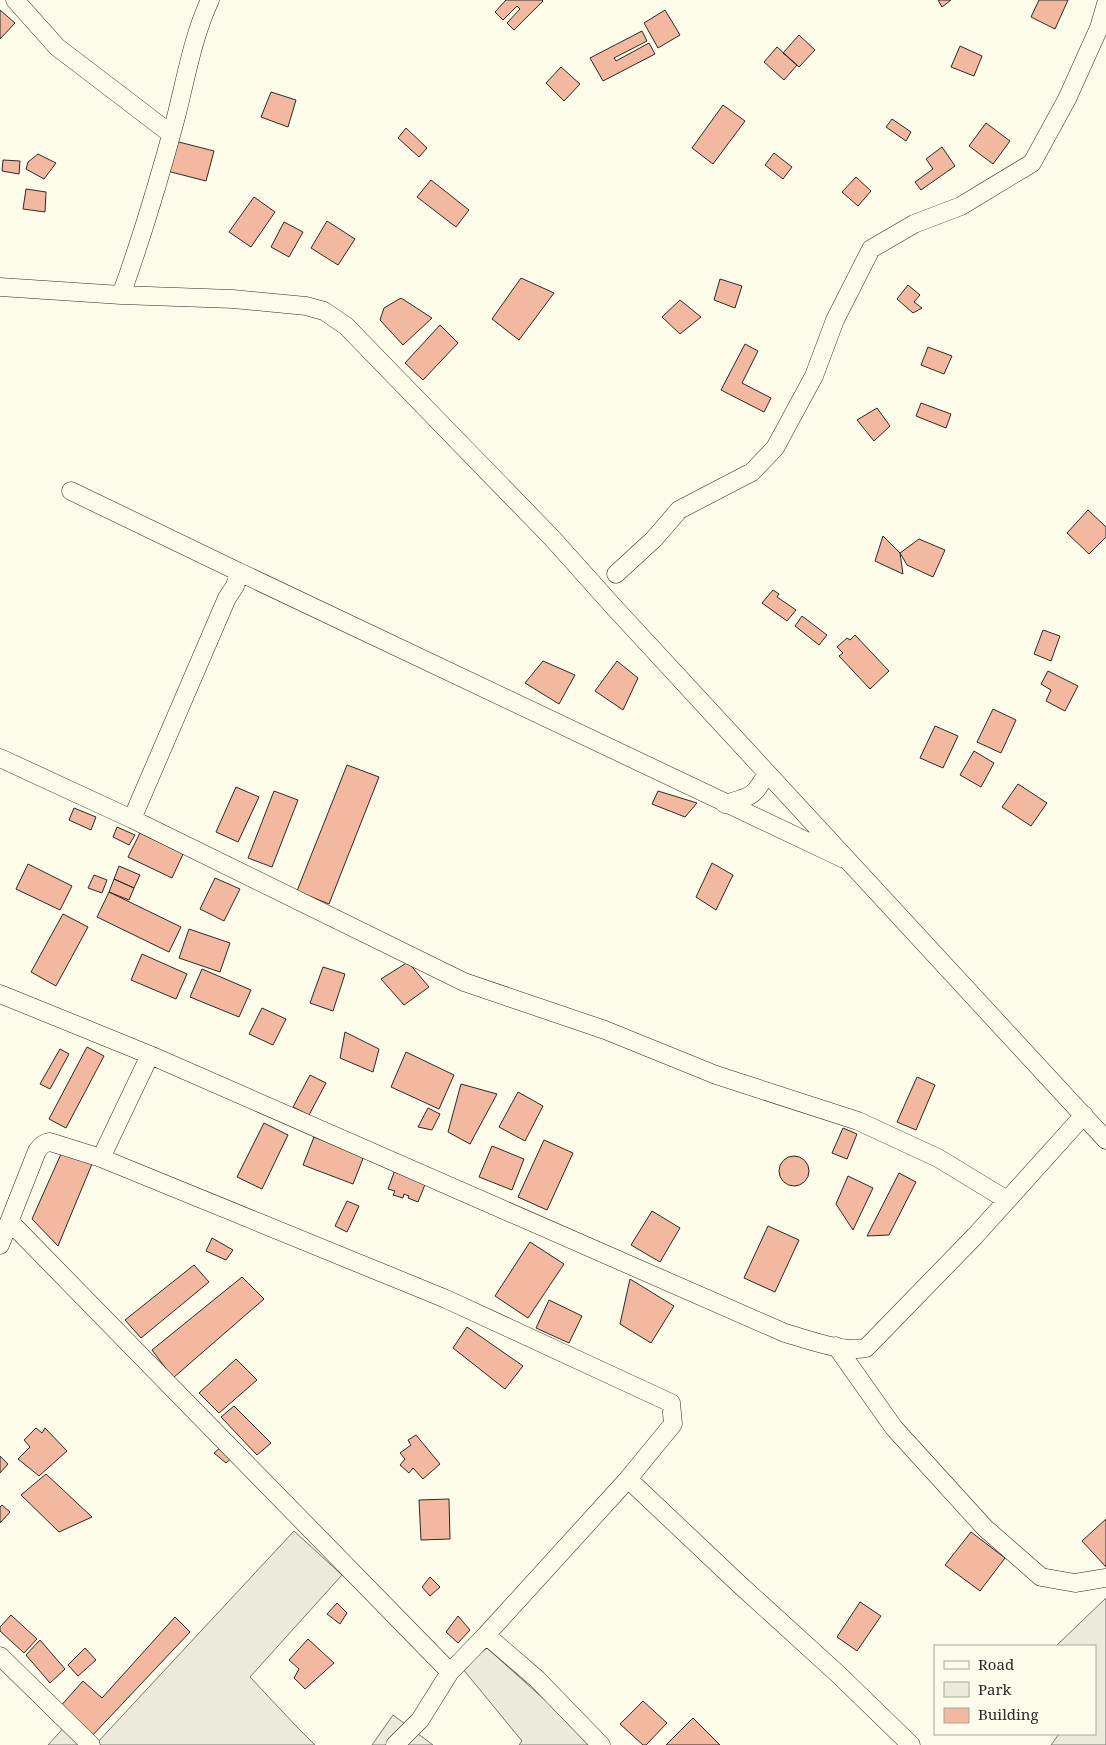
<svg xmlns="http://www.w3.org/2000/svg" width="1106" height="1745" font-family="'Noto Serif',serif">
	<style>
		.green { fill: #ecebdb; stroke: #74746e }
		.building { fill: #f2b8a0; stroke: #2b2b2b }
		.lines { fill: none; stroke-linecap: round; stroke-linejoin: round }
		.minor-casing { stroke: #2b2b2b; stroke-width: 19 }
		.minor { stroke: #fdfbea; stroke-width: 18 }
	</style>
	<rect width="100%" height="100%" fill="#fdfbea"/>
	<path class="green" d="M294,1531L342,1575L250,1677L297,1727L315,1745H95Z
		M1106,1598V1745H1051L1059,1734H1095V1646H1056Z
		M487,1648L595,1745H519L522,1741L462,1668Z
		M393,1715L433,1745H372Z
		M68,1723L89,1745H48Z"/>
	<path class="building" d="M506,0H542L543,1L514,30L507,23L520,9L517,6L503,20L495,12Z
		M938,0H951L942,7Z
		M1039,0H1068L1055,29L1031,17Z
		M0,10L15,23L0,39Z
		M665,10L680,35L658,48L644,23Z
		M642,31L647,41L614,58L616,61L649,43L655,54L603,81L590,58Z
		M799,35L815,50L799,67L783,53Z
		M960,46L982,56L974,76L951,67Z
		M777,47L797,65L784,80L764,62Z
		M561,67L580,84L564,101L546,83Z
		M271,92L296,100L288,127L261,117Z
		M723,105L745,121L713,164L692,148Z
		M892,119L911,132L906,141L886,127Z
		M986,123L1010,141L993,164L969,146Z
		M406,128L427,148L419,157L398,138Z
		M175,141L214,151L206,181L167,171Z
		M942,147L955,166L921,190L915,182L933,169L926,159Z
		M774,153L792,167L783,179L765,165Z
		M38,154L56,163L44,179L26,169L28,162Z
		M3,160L20,161L19,174L2,171Z
		M856,177L871,191L858,206L842,192Z
		M431,180L469,210L456,227L417,197Z
		M26,189L46,192L45,212L23,209Z
		M254,197L275,212L251,247L229,232Z
		M327,221L355,239L338,265L311,248Z
		M284,222L303,232L289,257L271,247Z
		M521,278L554,293L519,340L492,319Z
		M720,279L742,286L735,308L714,300Z
		M908,285L920,295L914,302L922,308L913,313L897,299Z
		M401,298L432,318L403,345L380,320L384,308Z
		M680,300L701,317L680,334L662,317Z
		M440,325L458,343L423,380L405,363Z
		M745,344L758,351L742,383L771,398L764,412L721,390Z
		M928,347L952,356L944,374L921,365Z
		M921,403L951,414L946,428L916,416Z
		M877,408L890,426L874,441L857,420Z
		M1088,510L1106,527V537L1089,554L1067,533Z
		M883,536L900,553L903,574L875,561Z
		M919,539L945,550L933,577L907,565L900,553Z
		M773,590L779,594L777,597L796,610L787,621L762,603Z
		M802,616L827,635L819,645L795,626Z
		M1043,630L1060,636L1051,661L1034,654Z
		M855,635L889,671L870,689L839,656L843,653L837,647L847,638L850,640Z
		M543,661L575,675L559,704L525,683Z
		M617,661L638,678L623,710L595,691Z
		M1048,671L1078,686L1065,711L1046,701L1051,690L1041,684Z
		M993,709L1016,720L1001,753L977,742Z
		M935,726L958,736L943,768L920,758Z
		M974,751L994,763L981,787L960,775Z
		M347,765L379,777L329,904L297,891Z
		M1018,784L1047,803L1031,826L1002,807Z
		M236,787L259,797L238,842L216,832Z
		M274,791L298,800L272,867L248,858Z
		M658,791L697,803L685,817L652,804Z
		M74,808L96,817L91,830L69,820Z
		M117,827L135,835L129,845L113,837Z
		M140,833L183,854L172,878L128,857Z
		M712,863L733,875L716,910L696,897Z
		M28,864L72,886L60,910L16,889Z
		M119,866L140,875L134,888L114,879Z
		M94,875L107,880L102,893L88,888Z
		M215,878L240,889L224,921L200,909Z
		M114,879L134,888L129,900L109,892Z
		M109,892L181,927L169,952L97,917Z
		M63,914L88,927L56,986L31,972Z
		M189,929L230,943L220,972L179,958Z
		M142,954L187,974L176,999L131,980Z
		M408,962L429,987L404,1005L381,979Z
		M323,967L345,974L333,1011L310,1003Z
		M202,969L251,990L239,1017L190,997Z
		M262,1008L286,1019L273,1045L249,1034Z
		M345,1032L379,1049L373,1072L340,1058Z
		M87,1047L104,1056L66,1128L49,1119Z
		M60,1049L69,1054L50,1089L40,1084Z
		M406,1052L454,1075L439,1109L391,1087Z
		M310,1075L326,1083L309,1115L293,1107Z
		M917,1077L935,1085L916,1130L897,1122Z
		M461,1084L497,1094L470,1144L448,1132Z
		M518,1092L543,1106L525,1141L499,1127Z
		M428,1108L440,1114L432,1130L418,1127Z
		M264,1123L288,1135L262,1189L237,1177Z
		M843,1128L857,1134L847,1159L832,1153Z
		M314,1137L364,1156L353,1184L303,1165Z
		M544,1140L573,1153L547,1210L518,1197Z
		M492,1146L524,1159L512,1190L479,1177Z
		M61,1154L92,1164L58,1246L32,1219Z
		M779 1171a15 15 0 1 1 30 0a15 15 0 1 1-30 0Z
		M395,1170L426,1182L418,1202L408,1198L409,1196L404,1194L403,1198L393,1195L395,1191L388,1189Z
		M899,1173L916,1182L889,1235L867,1236Z
		M848,1176L873,1188L853,1230L836,1204Z
		M347,1201L359,1206L347,1232L335,1226Z
		M652,1211L680,1228L660,1262L631,1245Z
		M768,1226L799,1240L775,1292L744,1278Z
		M212,1238L233,1250L226,1260L206,1251Z
		M530,1242L564,1264L528,1318L495,1296Z
		M194,1265L209,1282L141,1338L125,1320Z
		M242,1277L264,1299L173,1378L152,1350Z
		M630,1279L674,1306L651,1343L620,1324Z
		M549,1300L582,1316L569,1343L536,1328Z
		M467,1327L523,1366L505,1389L453,1348Z
		M236,1359L257,1380L219,1413L199,1393Z
		M234,1406L271,1443L257,1455L221,1417Z
		M36,1428L42,1433L45,1428L67,1451L39,1476L18,1459L30,1447L24,1440Z
		M416,1435L440,1464L423,1479L413,1468L409,1473L400,1465L405,1459L400,1453L411,1445L408,1440Z
		M222,1446L233,1457L226,1463L214,1453Z
		M0,1456L8,1464L0,1473Z
		M46,1474L92,1517L59,1532L21,1495Z
		M449,1499L450,1539L421,1540L419,1500Z
		M2,1505L10,1512L0,1523V1507Z
		M1106,1519V1567L1082,1541Z
		M971,1532L1005,1558L980,1591L945,1565Z
		M430,1577L440,1587L430,1596L422,1587Z
		M860,1602L881,1616L857,1651L837,1637Z
		M337,1603L347,1613L340,1624L327,1614Z
		M11,1615L37,1639L24,1653L0,1631V1627Z
		M458,1616L470,1630L458,1643L446,1632Z
		M175,1617L190,1632L90,1738L57,1710L83,1681L102,1698Z
		M308,1639L334,1663L305,1689L294,1678L299,1669L289,1660Z
		M40,1640L65,1669L50,1683L26,1655Z
		M85,1648L96,1660L78,1676L68,1665Z
		M643,1701L667,1723L646,1745H643L620,1724Z
		M693,1718L720,1745H666Z"/>
	<g class="lines">
		<g class="minor-casing">
			<path id="minor" d="M15,0L57,47L171,134
				M0,287L121,295L233,299L306,306L324,311L346,326L552,538L612,605L1106,1140
				M121,295C142,237 160,177 176,117C186,78 193,36 210,0
				M71,491L239,572
				M616,574L654,539L679,510L752,472L775,448L814,376L835,320L871,249L914,224L961,206L1032,163L1067,99L1099,28L1106,4
				M0,758L132,819L464,982L605,1030L716,1075L858,1121L938,1158L1007,1200
				M725,804C752,796 754,797 767,773
				M132,819L227,598L235,586L239,572L842,858
				M0,994L150,1055L785,1333C807,1339 843,1353 866,1348L975,1236L1084,1115
				M101,1158L446,1299L671,1403L673,1424L628,1479L486,1635L450,1672L420,1720L395,1745
				M10,1222L450,1672
				M0,1245L37,1151C41,1146 43,1143 50,1142L101,1158L150,1055
				M836,1346L894,1428L985,1528L1041,1577L1075,1583L1106,1578
				M628,1479L739,1584L839,1675L911,1745
				M486,1635L537,1679L601,1745
				M0,1656L91,1745"/>
		</g>
		<use href="#minor" class="minor"/>
	</g>
	<rect x="934" y="1645" width="162" height="90" fill="#fdfbea" stroke="#a9a89e"/>
	<rect x="944" y="1661" width="25" height="8" fill="#fdfbea" stroke="#a9a89e"/>
	<text x="978" y="1670" font-size="15" fill="#2b2b2b">Road</text>
	<rect x="944" y="1682" width="25" height="15" fill="#ecebdb" stroke="#a9a89e"/>
	<text x="978" y="1695" font-size="15" fill="#2b2b2b">Park</text>
	<rect x="944" y="1708" width="25" height="15" fill="#f2b8a0" stroke="#a9a89e"/>
	<text x="978" y="1720" font-size="15" fill="#2b2b2b">Building</text>
</svg>
